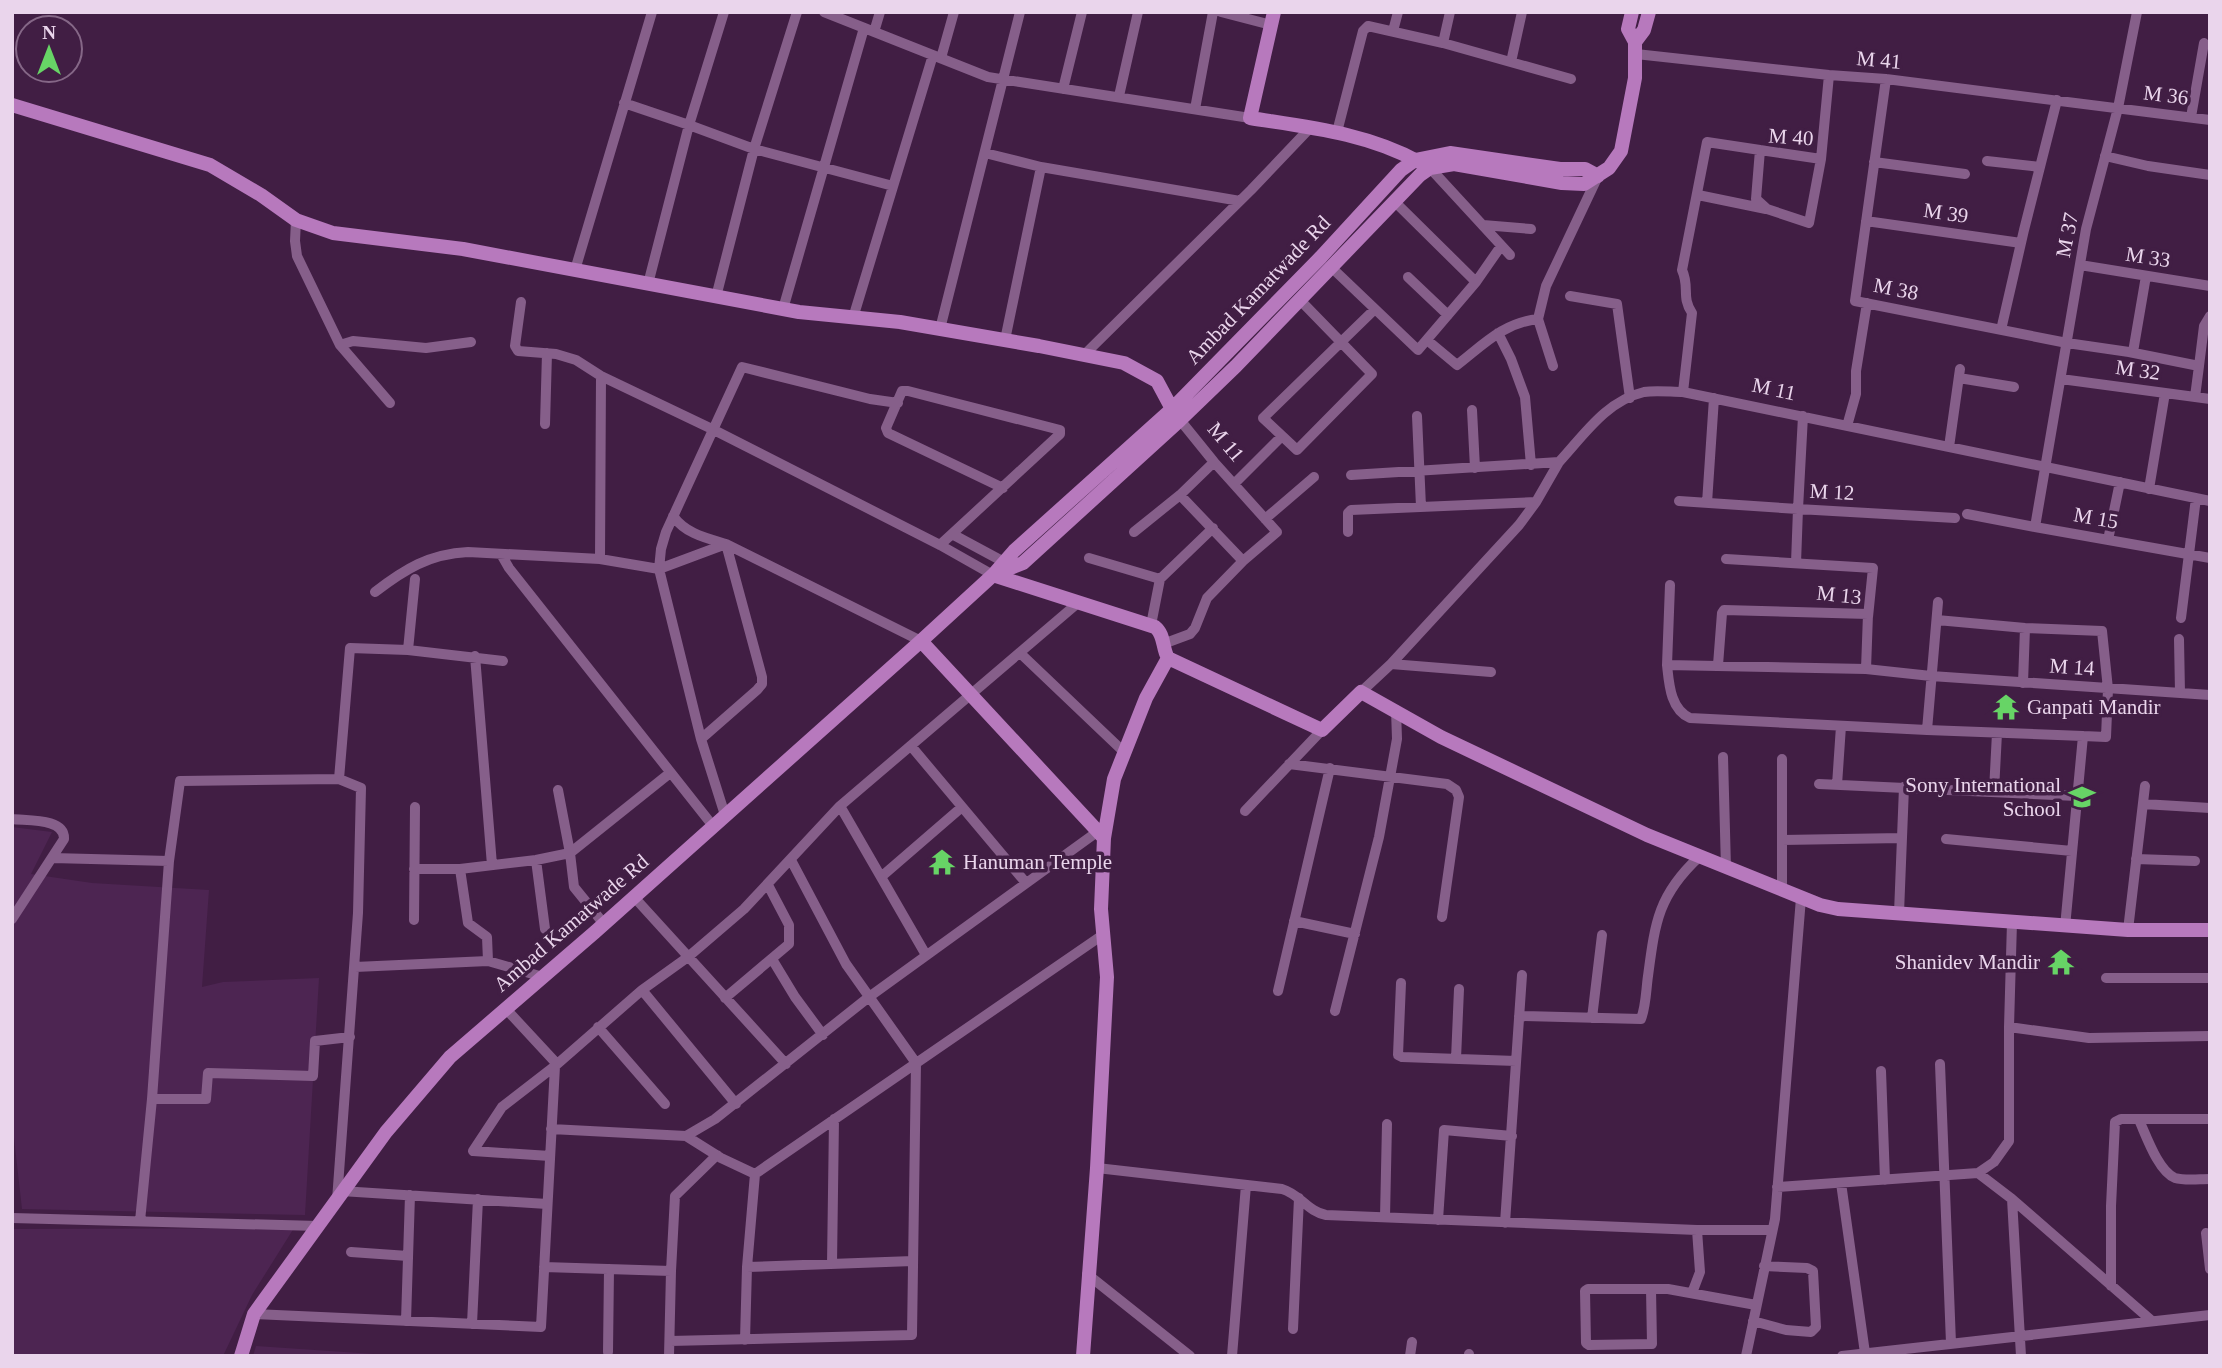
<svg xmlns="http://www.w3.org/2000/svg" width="2222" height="1368" font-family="Georgia,serif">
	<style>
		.built { fill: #4d2552 }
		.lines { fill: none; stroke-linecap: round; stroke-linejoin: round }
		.street { stroke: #865f8a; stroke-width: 10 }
		.secondary { stroke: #b779bd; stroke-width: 14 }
		.labels { text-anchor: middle; stroke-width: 7; stroke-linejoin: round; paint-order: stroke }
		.street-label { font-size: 21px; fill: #ead5ec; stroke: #411e44 }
		.poi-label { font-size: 21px; fill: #ead5ec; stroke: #411e44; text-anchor: start }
	</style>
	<rect width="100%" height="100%" fill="#411e44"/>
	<path class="built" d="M12,827L52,832L31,874L92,883L209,890L202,987L223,982L319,978L305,1215L22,1209L12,1120Z
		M294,1228L252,1295L223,1356H12V1229Z
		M256,1346L403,1356H253Z"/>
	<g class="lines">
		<path class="street" d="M824,12L988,77L1250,118
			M1221,12L1271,25
			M2137,12L2118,108L2086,229L2035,527L2210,558
			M1393,31L1398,12
			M874,32L880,12
			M1443,43L1450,12
			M1636,54L1829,75L1886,79L2210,120
			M941,58L954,12
			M1511,62L1522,12
			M1886,79L1855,301L2067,343L2129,352L2199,366L2204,326L2210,316
			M1063,89L1082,12
			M1119,96L1138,12
			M624,103L689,125L754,149L893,186
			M1195,109L1213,12
			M2191,117L2204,43
			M1337,132L1363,31L1368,26L1443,43L1571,79
			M985,153L1041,167L1240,201
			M2105,156L2148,166L2210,175
			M1821,159L1760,150L1756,199L1767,209L1809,223L1821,159L1829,75
			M1987,161L2040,167
			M1874,162L1965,174
			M1430,168L1510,255
			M1698,195L1766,209
			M296,220L295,241L297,256L340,345L390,403
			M1866,221L2021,243
			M1483,225L1531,229
			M2080,265L2210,286
			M1331,267L1418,350L1476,282L1394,201
			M575,270L652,12
			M1408,277L1448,315
			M1476,282L1501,246
			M648,284L689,125L724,12
			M1570,296L1617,304L1630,398
			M716,297L754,149L797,12
			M1300,300L1372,374L1297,450L1263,418L1375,309
			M521,302L515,346L518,351L556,354L576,360L601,376L712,429L940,545L993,575
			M783,309L864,28
			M853,318L933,55
			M1538,319L1546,286L1598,176
			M940,329L1020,12
			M2001,330L2024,230L2057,100
			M1498,333L1511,359L1525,397L1531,465
			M1005,340L1041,167
			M1427,340L1457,365C1484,344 1503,323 1538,319L1553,366
			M340,345L353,341L426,348L471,342
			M2133,352L2146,276
			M1084,355L1251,190L1310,128
			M1959,378L2014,387
			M2061,379L2210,399
			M1683,392L1692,313C1681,297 1690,287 1682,270L1707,142L1760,150
			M2195,397L2199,366
			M1472,410L1475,468
			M1417,416L1421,507
			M1803,416L1798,509L1955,518
			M545,424L547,353
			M1847,426L1856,394V371L1867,303
			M1949,447L1960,369
			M1351,475L1559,462C1584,435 1606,401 1644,392C1656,390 1671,392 1683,392L2210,501
			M1234,484L1282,436
			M2149,489L2165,393
			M1180,495L1214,462
			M1679,501L1798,509L1796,563
			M1707,503L1714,398
			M1967,514L2035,527
			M673,516C686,534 706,538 726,544L921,641
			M1265,519L1314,477
			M1134,532L1180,495L1243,561
			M1348,532V513L1351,510L1536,502
			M952,534L1004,562
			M2108,540L2120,482
			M726,544L659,569L661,549L666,532L742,367L870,399L898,403
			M940,545L1060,434V430L908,391H902L886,428L888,433L1003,488
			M501,554L509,568L713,826
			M1089,558L1160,579L1213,528
			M600,559L601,376
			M1726,559L1873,568L1868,617
			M375,592C405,569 429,554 468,552L600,559L659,569L701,739L725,815
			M2181,618L2196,498
			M1937,620L2025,628L2102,631L2108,689L2106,737L2083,736
			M1151,625L1160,579
			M2179,639L2180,693
			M1163,644L1190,634L1195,628L1207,598L1243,561L1277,532L1214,462L1180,420
			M408,650L415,579
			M1020,653L1125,753
			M475,656L492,865
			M1391,664L1491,672
			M1667,665L1670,585
			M1718,665L1722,613L1724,610L1868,614L1866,669
			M2023,683L2025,628
			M1361,692L1391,664L1519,525L1536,502L1559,462
			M1927,730L1938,602
			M701,739L757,690L762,684V677L726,544
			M911,746L1026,883
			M1723,757L1726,868
			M1289,764L1447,784L1456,790L1459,797L1442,917
			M339,779L350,648L408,650L503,661
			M1819,784L2077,796
			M1837,785L1841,726
			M558,790L570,853L574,887L604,924
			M1994,791L1997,733
			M2143,804L2210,808
			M840,806L926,955
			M1245,811L1322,730
			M12,819C28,821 65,818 64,839L12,919
			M1946,839L2072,851
			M1782,840L1902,838
			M52,858L169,861
			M2136,859L2195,861
			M536,860L545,929
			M414,869H460L536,860L570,853L670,773
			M460,869L468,923L487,937L488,961
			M881,877L962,807
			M1782,891V759
			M634,897L786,1064
			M1899,913L1904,787
			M414,920L415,807
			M1294,921L1355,934
			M2065,927L2083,736L1927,730L1690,718C1670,709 1669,683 1667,665L1866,669L1931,676L2210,695
			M2128,930L2145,786
			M772,959L795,997L823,1035
			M355,967L488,961L543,977
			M2106,978H2210
			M1401,983L1398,1055L1402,1057L1516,1061
			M642,990L736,1104
			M1278,991L1330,768
			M725,998L789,944V925L768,885
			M506,1009L557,1064
			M1335,1011L1379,837L1397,739L1396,710
			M1519,1016L1641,1019C1646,1006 1646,990 1648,976C1655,923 1658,895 1699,857
			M1592,1018L1602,935
			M598,1027L665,1104
			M2009,1027L2089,1038L2210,1036
			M1456,1059L1459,989
			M1940,1064L1951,1343
			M1881,1071L1885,1180
			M152,1099L169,861L180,781L339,779L361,788L358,913L337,1200
			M2139,1120C2146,1135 2158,1171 2175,1178C2185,1181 2199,1179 2210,1179
			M551,1129L686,1136L715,1119L869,997L1097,832
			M686,1136L721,1158L755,1174
			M473,1151L502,1107L555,1066L642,990L688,957L744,909L840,806L1079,602
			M473,1151L550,1156
			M1097,1168L1282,1189C1300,1194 1308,1212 1326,1215L1697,1230H1772
			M1978,1173L1994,1162L2009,1141V1027L2012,922
			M1841,1183L1865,1353
			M1777,1187L1978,1173L2012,1199
			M341,1191L547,1204
			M1385,1217L1387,1124
			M12,1218L318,1226
			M1438,1220L1444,1130L1512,1136
			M140,1221L152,1099H206L208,1073L313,1076L315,1041L350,1037
			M1505,1223L1522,975
			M2206,1233L2210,1269
			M351,1252L408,1256
			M832,1264L834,1119
			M544,1267L671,1271L675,1196L717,1155
			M747,1267L913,1261
			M1087,1274L1190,1356
			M2111,1286V1206L2115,1122L2121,1119H2210
			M1651,1289L1652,1344L1589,1345L1586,1343L1585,1291L1588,1289H1668L1756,1305
			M1692,1293L1700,1272L1697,1230
			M254,1314L541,1327L555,1066
			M406,1321L410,1195
			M1753,1321L1786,1330L1811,1332L1816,1327L1813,1271L1807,1268L1764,1266
			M472,1324L478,1199
			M1293,1329L1299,1198
			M745,1340L747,1267L755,1174L1104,934
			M670,1341L912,1335L916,1063L846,964L791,860
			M608,1352L609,1269
			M669,1356L671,1271
			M1232,1356L1246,1185
			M1410,1356L1412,1342
			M1469,1356V1354
			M1746,1356L1775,1219L1801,898
			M1842,1356L2210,1315
			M2021,1356L2012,1199L2152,1321"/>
		<path class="secondary" d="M1274,12L1250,118C1307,127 1367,133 1419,162
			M1632,12L1628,29L1635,42
			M12,105L210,165L261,195L296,220L333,233L463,249L799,312L900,322L1039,346L1124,363L1157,381L1172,409L1180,420
			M998,573L1023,563L1180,420L1236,366L1420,175L1430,168L1454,164L1562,183L1584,184L1609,168L1621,151L1635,78V42L1644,30L1649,12
			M993,575L1155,627C1165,635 1162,648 1168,658L1322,730L1361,692L1441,737L1647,835L1820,905L1838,909L2128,930H2210
			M921,641L1104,838L1101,909L1107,977L1097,1168L1083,1356
			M1104,838L1114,779L1146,698L1168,658
			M241,1356L254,1314L386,1132L450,1057L595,932L921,641L993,575L1014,551L1172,409L1321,257L1401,170L1415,160L1450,153L1560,169H1585L1598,176"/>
	</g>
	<defs>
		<g id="temple-bare" transform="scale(2.1)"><path d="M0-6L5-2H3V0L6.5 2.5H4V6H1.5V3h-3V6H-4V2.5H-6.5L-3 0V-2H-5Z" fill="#67d466" stroke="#411e44" stroke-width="2.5" paint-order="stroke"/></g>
		<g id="school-bare" transform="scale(2.1)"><path d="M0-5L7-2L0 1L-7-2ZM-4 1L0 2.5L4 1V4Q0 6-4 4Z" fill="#67d466" stroke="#411e44" stroke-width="2.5" paint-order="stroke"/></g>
	</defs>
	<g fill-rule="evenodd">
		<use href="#temple-bare" x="2006" y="707"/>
		<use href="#school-bare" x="2082" y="797"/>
		<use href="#temple-bare" x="942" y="862"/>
		<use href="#temple-bare" x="2061" y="962"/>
	</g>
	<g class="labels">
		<g class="street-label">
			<text transform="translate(1879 60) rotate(5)" y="7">M 41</text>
			<text transform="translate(2166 95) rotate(7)" y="7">M 36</text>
			<text transform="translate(1791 137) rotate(4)" y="7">M 40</text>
			<text transform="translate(1946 213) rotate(8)" y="7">M 39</text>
			<text transform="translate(2067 235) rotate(-79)" y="7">M 37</text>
			<text transform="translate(2148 257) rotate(9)" y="7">M 33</text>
			<text transform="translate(1896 289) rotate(11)" y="7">M 38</text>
			<text transform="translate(1258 290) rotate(-46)" y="7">Ambad Kamatwade Rd</text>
			<text transform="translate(2138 370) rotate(8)" y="7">M 32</text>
			<text transform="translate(1774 389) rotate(12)" y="7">M 11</text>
			<text transform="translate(1226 442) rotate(50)" y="7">M 11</text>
			<text transform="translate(1832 492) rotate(3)" y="7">M 12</text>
			<text transform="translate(2096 518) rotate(10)" y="7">M 15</text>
			<text transform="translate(1839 595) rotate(6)" y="7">M 13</text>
			<text transform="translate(2072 667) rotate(4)" y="7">M 14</text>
			<text transform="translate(571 923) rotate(-41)" y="7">Ambad Kamatwade Rd</text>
		</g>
		<g class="poi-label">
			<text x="2027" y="714">Ganpati Mandir</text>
			<text x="2061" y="792" text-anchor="end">Sony International<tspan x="2061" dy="24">School</tspan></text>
			<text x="963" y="869">Hanuman Temple</text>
			<text x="2040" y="969" text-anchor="end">Shanidev Mandir</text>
		</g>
	</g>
	<rect width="2222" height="1368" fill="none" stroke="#ead5ec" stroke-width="28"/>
	<g transform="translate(49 49)"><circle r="33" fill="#411e44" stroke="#856787" stroke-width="2"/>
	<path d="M0-5L12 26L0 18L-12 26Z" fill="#67d466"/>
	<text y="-10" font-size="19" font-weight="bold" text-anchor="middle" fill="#ead5ec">N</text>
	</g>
</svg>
